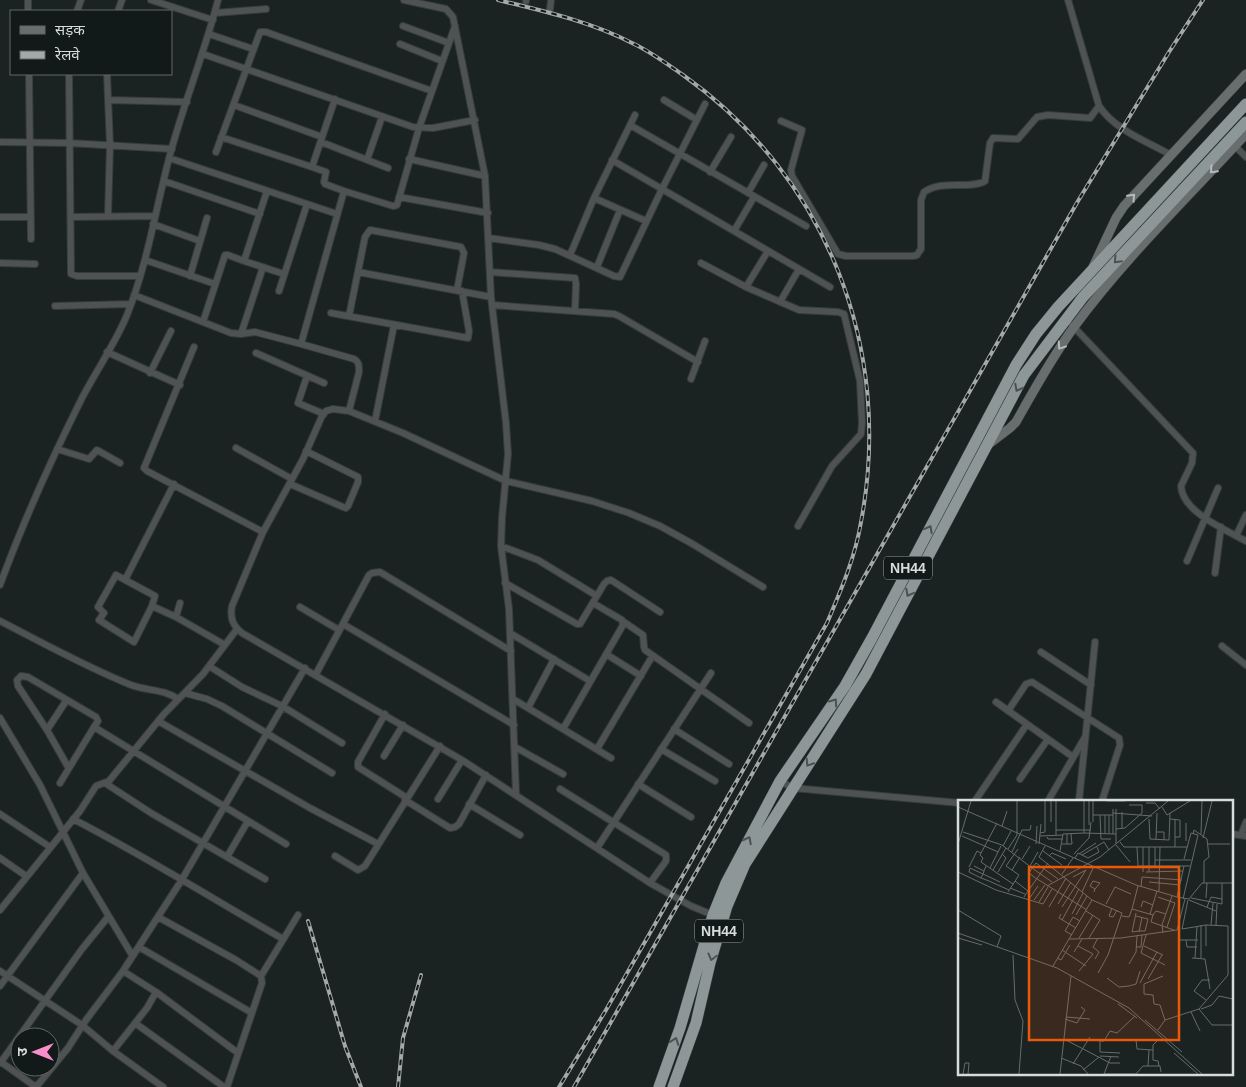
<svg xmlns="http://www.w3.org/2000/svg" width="1246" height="1087" font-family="Helvetica,'Noto Sans Devanagari',sans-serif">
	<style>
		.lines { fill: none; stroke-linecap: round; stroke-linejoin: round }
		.street-casing { stroke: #353c3c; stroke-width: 8 }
		.secondary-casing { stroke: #353c3c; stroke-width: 10 }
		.highway-casing { stroke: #353c3c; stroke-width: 12 }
		.street { stroke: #4f5252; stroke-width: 6 }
		.secondary { stroke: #686e6e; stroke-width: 9 }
		.highway { stroke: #8e9797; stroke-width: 11 }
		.rail-casing { stroke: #a3a8a8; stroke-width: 4 }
		.rail { stroke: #121919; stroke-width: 2; stroke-dasharray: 5.5; stroke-linecap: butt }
		.oneway { stroke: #b5baba }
		.oneway2 { stroke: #4a5252 }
		.labels { text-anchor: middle; stroke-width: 5; stroke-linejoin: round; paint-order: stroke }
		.shield { fill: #121919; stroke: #9ba1a1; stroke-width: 1 }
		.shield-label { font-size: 14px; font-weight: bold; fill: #d6dbdb }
		.inset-road { fill: none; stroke: #666c6c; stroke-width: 1 }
		.view { fill: #e8590c; fill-opacity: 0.15; stroke: #e8590c; stroke-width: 2.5 }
		.inset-edge { fill: none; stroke: #d6dbdb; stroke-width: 2.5 }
	</style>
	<rect width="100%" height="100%" fill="#1b2222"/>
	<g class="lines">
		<g class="street-casing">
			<path id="street" d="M151,0L213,20
				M404,0L446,9L453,17L485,176L491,297L506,423L508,454L502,518L501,546L509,609L516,794
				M526,0V1
				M1068,0L1099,106C1115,130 1146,141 1171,155
				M550,9L551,0
				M28,11V0
				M77,11L81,0
				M118,11L122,0
				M215,13L266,9
				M403,26L449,43
				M209,34L253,49
				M400,44L442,61
				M203,54L413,127L433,128L475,120
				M29,74L31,239
				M69,74L71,274L77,276H140
				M107,74L110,145L108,215
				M335,99L312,167L326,172L324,182L325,184L344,191L301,344L354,359C359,362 359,365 359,372L349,411
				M108,100L187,102
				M664,100L697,120
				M234,105L322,137
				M781,121L802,130L791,170L792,176L838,254L846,256H913L917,255L921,249V200L924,192C944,179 970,190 985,181L990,143L993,138L1018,139L1037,117L1048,115L1090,118L1099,106
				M630,125L806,226
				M221,137L312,167
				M0,142L69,143L172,149
				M321,142L388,168
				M1235,146L1246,157
				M216,152L260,32H266L432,91
				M169,158L337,214
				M409,159L485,176
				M367,160L382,117
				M612,160L662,189L705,104
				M710,172L731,137
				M164,181L260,214
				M267,191L244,261L284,274
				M344,191L393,206L397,205L419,128L455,26
				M748,193L764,165
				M399,197L488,213
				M594,198L646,221
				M0,217H31
				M71,217L155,216
				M153,224L200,241
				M734,231L754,197
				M489,238L539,245L555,249L614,276L620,277L662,189L830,287
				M570,255L594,198L635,115
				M145,260L215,284
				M0,263L35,264
				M701,263L746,287L768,251
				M597,267L620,210
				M358,272L491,297
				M490,272L575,278L576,284L575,311
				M190,276L207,218
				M746,287L799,310L838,312L844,314L860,381L862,423L861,434L832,466L798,526
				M279,291L307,204
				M134,295L231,333L241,334L255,332L301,344
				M780,302L799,269
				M492,305L614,314L619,316L698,362
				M55,306L131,304
				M331,313L468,338L469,331L462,291
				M349,316L365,237L370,230L461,247L464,253L457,290
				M203,322L225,255H228L244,261
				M1072,325L1193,453L1192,463L1181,486C1182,512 1226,530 1246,541
				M241,334L263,267
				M194,347L144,468L147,471L263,532
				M107,352L180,385
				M256,353L324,383
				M150,373L171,331
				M307,376L298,403L324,414
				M691,379L705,341
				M375,421L394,325
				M236,448L292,479
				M57,449L89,459L97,450L120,463
				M290,484L343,507L346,508L348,506L358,482V477L306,451
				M1236,536L1246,515
				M501,546L538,560L597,596
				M1187,561L1218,488
				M1215,573L1221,527
				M125,580L174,484
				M505,583L577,624H580L604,584L607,581L611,580L660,612
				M0,585C23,522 52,458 82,398C96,371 115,344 127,315C148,263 156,206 171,151C185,100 205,51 218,0
				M180,603L176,617L225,645
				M152,606L155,596L116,575L98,607L104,613L99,620L134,642L152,606L176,617
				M300,607L339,630
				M0,621C43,643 86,667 131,685C147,691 164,689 178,699
				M624,622L643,635L644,647L645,650L749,723
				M343,624L514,725
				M510,633L590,681
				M1222,646L1246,665
				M1041,652L1091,685
				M606,654L641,676
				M209,666L242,687L282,706L342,743
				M316,674L369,575L372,573L380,572L511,651
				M185,693L207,699L222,706L332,773
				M513,699L611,758
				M996,702L1073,757
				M528,708L554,659
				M1008,711L1026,684L1032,682L1119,738L1120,745L1102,801
				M385,714L358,762V767L407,798
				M0,718L40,785L83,873L132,955
				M158,721L310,808L378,844
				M563,729L623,625L622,620L593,603
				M674,729L729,764
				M47,730L66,701
				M515,747L563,774
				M597,749L650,660
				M661,749L715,781
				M384,756L403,725
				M68,767L47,730L18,686L17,680L21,676L28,677L96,717L98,721L94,727L286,844
				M1020,779L1048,739
				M780,781L793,788L960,803
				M60,783L94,727
				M105,783L151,813L265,879
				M638,784L691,817
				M560,789L666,855V861L650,883
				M438,799L462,760
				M405,800L450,828L455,827L459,824L486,775
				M975,801L1027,724
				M1048,801L1085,737
				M1079,801L1095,642
				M469,804L520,835
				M0,814L50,847
				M73,819C145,856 213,899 283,939
				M1232,834L1246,836
				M1241,835L1246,822
				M597,848L711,673
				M335,856L358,870L365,866L440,746
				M227,857L248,821
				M0,858L26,876
				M0,910L80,811L96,786L109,781L164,714L203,674L237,629
				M713,915L691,906L650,883L462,760L242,633C232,625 230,617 232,606L263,532L303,459L322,416L326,411L333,409L349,411L403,433L506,481L592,501L629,513L660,526L691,543L763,587
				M158,917L236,960L261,976L262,983L227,1087
				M139,947L252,1013
				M0,971L82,1025L113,1051L163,1087
				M123,971L156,992L238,1053
				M261,976L298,915
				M0,986L83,873
				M135,1023L224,1087
				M113,1051L147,1008L156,992
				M0,1061L1,1062L82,949L108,917
				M0,1063L1,1062L33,1085L37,1086L68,1048L86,1020L123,971L181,881L305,668"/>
		</g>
		<g class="secondary-casing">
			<path id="secondary" d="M1093,267L1116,218L1124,206L1246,74
				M989,444L1010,428L1016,422C1034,390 1052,357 1074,327C1123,260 1189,196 1246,134"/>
		</g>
		<g class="highway-casing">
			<path id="highway" d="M659,1087L680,1028L713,915L726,883L780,781L845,686L872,638L1016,365L1036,334L1058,307L1246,104
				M673,1087L696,1023L710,963L727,906L745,864L866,674L1024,375L1083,297L1246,122"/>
		</g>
		<use href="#street" class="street"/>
		<use href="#secondary" class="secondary"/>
		<use href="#highway" class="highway"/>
		<g class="rail-casing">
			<path id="rail" d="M498,0C544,11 592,22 634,44C651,52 667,64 683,75C827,177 894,349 861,522C855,558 841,590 827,623L606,1010L559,1087
				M308,921L345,1046L361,1087
				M398,1087L403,1038L421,975
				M574,1087L1078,201L1169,52L1203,0"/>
		</g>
		<use href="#rail" class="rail"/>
	</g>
	<defs><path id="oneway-chevron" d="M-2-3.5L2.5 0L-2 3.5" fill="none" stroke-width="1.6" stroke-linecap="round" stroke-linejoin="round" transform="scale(1.25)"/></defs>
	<g class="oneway">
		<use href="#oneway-chevron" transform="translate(1213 170) rotate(133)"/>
		<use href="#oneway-chevron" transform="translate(1132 197) rotate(-47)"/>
		<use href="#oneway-chevron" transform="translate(1061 346) rotate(124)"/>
	</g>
	<g class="oneway2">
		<use href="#oneway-chevron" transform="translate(1117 260) rotate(133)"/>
		<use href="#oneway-chevron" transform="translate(1018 388) rotate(118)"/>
		<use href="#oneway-chevron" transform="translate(929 529) rotate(-62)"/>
		<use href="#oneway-chevron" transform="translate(909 593) rotate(118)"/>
		<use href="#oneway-chevron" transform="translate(834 702) rotate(-55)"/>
		<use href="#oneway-chevron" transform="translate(809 763) rotate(123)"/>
		<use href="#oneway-chevron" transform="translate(748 840) rotate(-63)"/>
		<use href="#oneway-chevron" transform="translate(712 957) rotate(105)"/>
		<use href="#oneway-chevron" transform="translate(675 1041) rotate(-70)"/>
	</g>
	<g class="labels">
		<g class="shield">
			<rect x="884" y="556.5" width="48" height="23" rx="4"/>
			<rect x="695" y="919.5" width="48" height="23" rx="4"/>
		</g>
		<g class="shield-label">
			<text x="908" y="573">NH44</text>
			<text x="719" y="936">NH44</text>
		</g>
	</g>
	<g transform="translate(958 800)">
		<rect width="275" height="275" fill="#1b2222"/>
		<path class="inset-road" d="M93,1V22M135,1V22M149,1H167M188,3H197L202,9M0,7L178,85L219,97L231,99L244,83H275M204,7L209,15L232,1M155,9V34M158,9V44M164,12V28M155,13L194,16M135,15H155M142,15L143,39H153M151,15V33M191,19L192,39L211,40L212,13M212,19L222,20V37H217M217,19V47M39,23L22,55L25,58L23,62L55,84M228,23V41M131,25V1M44,26L49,11M158,29L167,28L184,13V5H171M98,30H133M5,32L44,45L74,68L71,73L76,77L129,110M198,32H206V40M82,33L87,32V1M126,33L158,34M147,33V15M235,34L236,30L249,39L251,57L246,61V83M243,34L244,1M98,35V1M4,36L40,52M82,36L105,35M89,37L90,39H105M245,38L254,1M198,39L199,13M162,42L166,47H229M0,44L13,1M78,44L79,26M81,44L83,24M104,44H109V34M109,44H114L113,34M250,44H272M158,45L172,62M45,46L53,31M87,46L81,57L134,100L164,113L150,155L140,173M179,47L180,66H232M191,47V72M50,49L59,35V1M85,51L104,65M102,51L105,34L126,33V1M54,52L64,30H72L73,25M116,54L131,38L133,22M121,54L138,43M124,55L130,58L141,52L139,47M91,56L94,53L108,59M117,58L120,53L124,55L146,42L151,50M64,59L72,46M197,60H233M16,66L26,71L28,66M72,66L80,52M197,66V47M11,67L19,51L23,53M32,68L43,46M35,70L48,48M54,70L48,66L60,49M26,71L25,74L42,82M0,72L38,90L85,104L94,89M40,72L48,58L44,54M185,72V47M188,72L225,71M104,74L115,58M23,78L25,74L12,68L11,72L23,78L31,81L51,90M57,81L70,91L66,97M94,82L74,68L78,63L100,79M191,82L222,85M89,86L142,57L210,1M183,87L184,77L224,80M52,88L67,94M70,91L90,63M201,91L202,47M50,92L61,75L54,70L62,57M124,92L136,66M136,92L137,89L132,86L135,81L142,83L137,89M200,97L217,103L209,127M219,97L226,66M233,98L264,104V83M248,98L249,83M71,99L80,86M225,99L240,35L233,33L226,59M76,100L87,85M230,100L224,129L248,125L270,126V175M231,100L258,111M81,102L90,87M100,104L113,82M148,104L157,87L173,94M91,107L108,78M104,107L128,70L115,77M183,107L185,101L195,105M249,107L253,97L264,99M154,108L151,116L155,117L159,110M174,109L180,86M0,110L43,136L39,147M128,111L142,120L131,138M178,113L174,132L181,131M103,114L101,118L118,128M114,114L125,93M192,114L199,91M118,115L129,96M195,115L193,122L216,130M164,116L171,117L174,109L195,115L198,111L208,114M178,116L190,119L187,131H181M104,120L121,89M111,124L107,131L114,135M111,124L115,117L122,121M248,125V146M253,125L255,103M258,125L259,104M181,132L184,117M0,133L99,168L171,208L244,274M205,133L204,125L214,96M0,138L24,145M121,138L135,115M111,139L163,138L219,130L227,99M221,140H240M228,140L229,147H239M120,146L135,154M186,146L205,155M178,147H183L184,135M104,150L128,166M116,152L124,139M199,152L195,159L207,165M55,155L57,200L65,221L61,274M99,158L103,160L112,145M234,158L247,159L252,189M237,158L239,126M243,158V125M137,159L141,152L135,147L140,138M171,164L178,152L179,136M95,166L134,100M121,171L135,154M205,176L186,184V194L195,195L196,204L202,205L207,220M149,178L161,187L171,186L178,184L182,171M190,179L204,155M182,183L195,159L183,153L188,135M248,200L236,191L244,180H252M160,204L179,218M241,209L254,225H275M243,209L254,205L261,196L275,199M233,212L242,231M108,217L132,219M107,219L119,223L127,210L123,207M187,220L224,252M200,230L207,220L241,209L270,175M106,239L152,263H162M178,240L179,249L195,250M162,253L142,252V241H146L152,231L159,233L177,216M216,253L240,274M142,256L161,257M103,258L123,266L130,274M115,264L132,237M190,266L191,250M201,266L200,261L195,260V245L201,239M125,270L141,257M5,274L7,263H11L10,274M102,274L113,176M146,274L153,256M147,274H178L185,266H202L203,272"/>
		<path class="view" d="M71,67H221V240H71Z"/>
		<rect width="275" height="275" class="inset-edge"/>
	</g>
	<rect x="10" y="10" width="162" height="65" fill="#121919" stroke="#606767"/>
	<rect x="20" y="26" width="25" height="8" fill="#686e6e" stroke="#606767"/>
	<text x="55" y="35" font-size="15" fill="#d6dbdb">सड़क</text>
	<rect x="20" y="51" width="25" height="8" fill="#a3a8a8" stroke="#606767"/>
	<text x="55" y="60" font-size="15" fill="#d6dbdb">रेलवे</text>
	<g transform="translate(35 1052) rotate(270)"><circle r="24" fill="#121919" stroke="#606767"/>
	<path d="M0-4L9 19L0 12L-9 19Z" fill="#f98fca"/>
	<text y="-8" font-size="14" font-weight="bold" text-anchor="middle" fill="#d6dbdb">उ</text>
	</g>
</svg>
